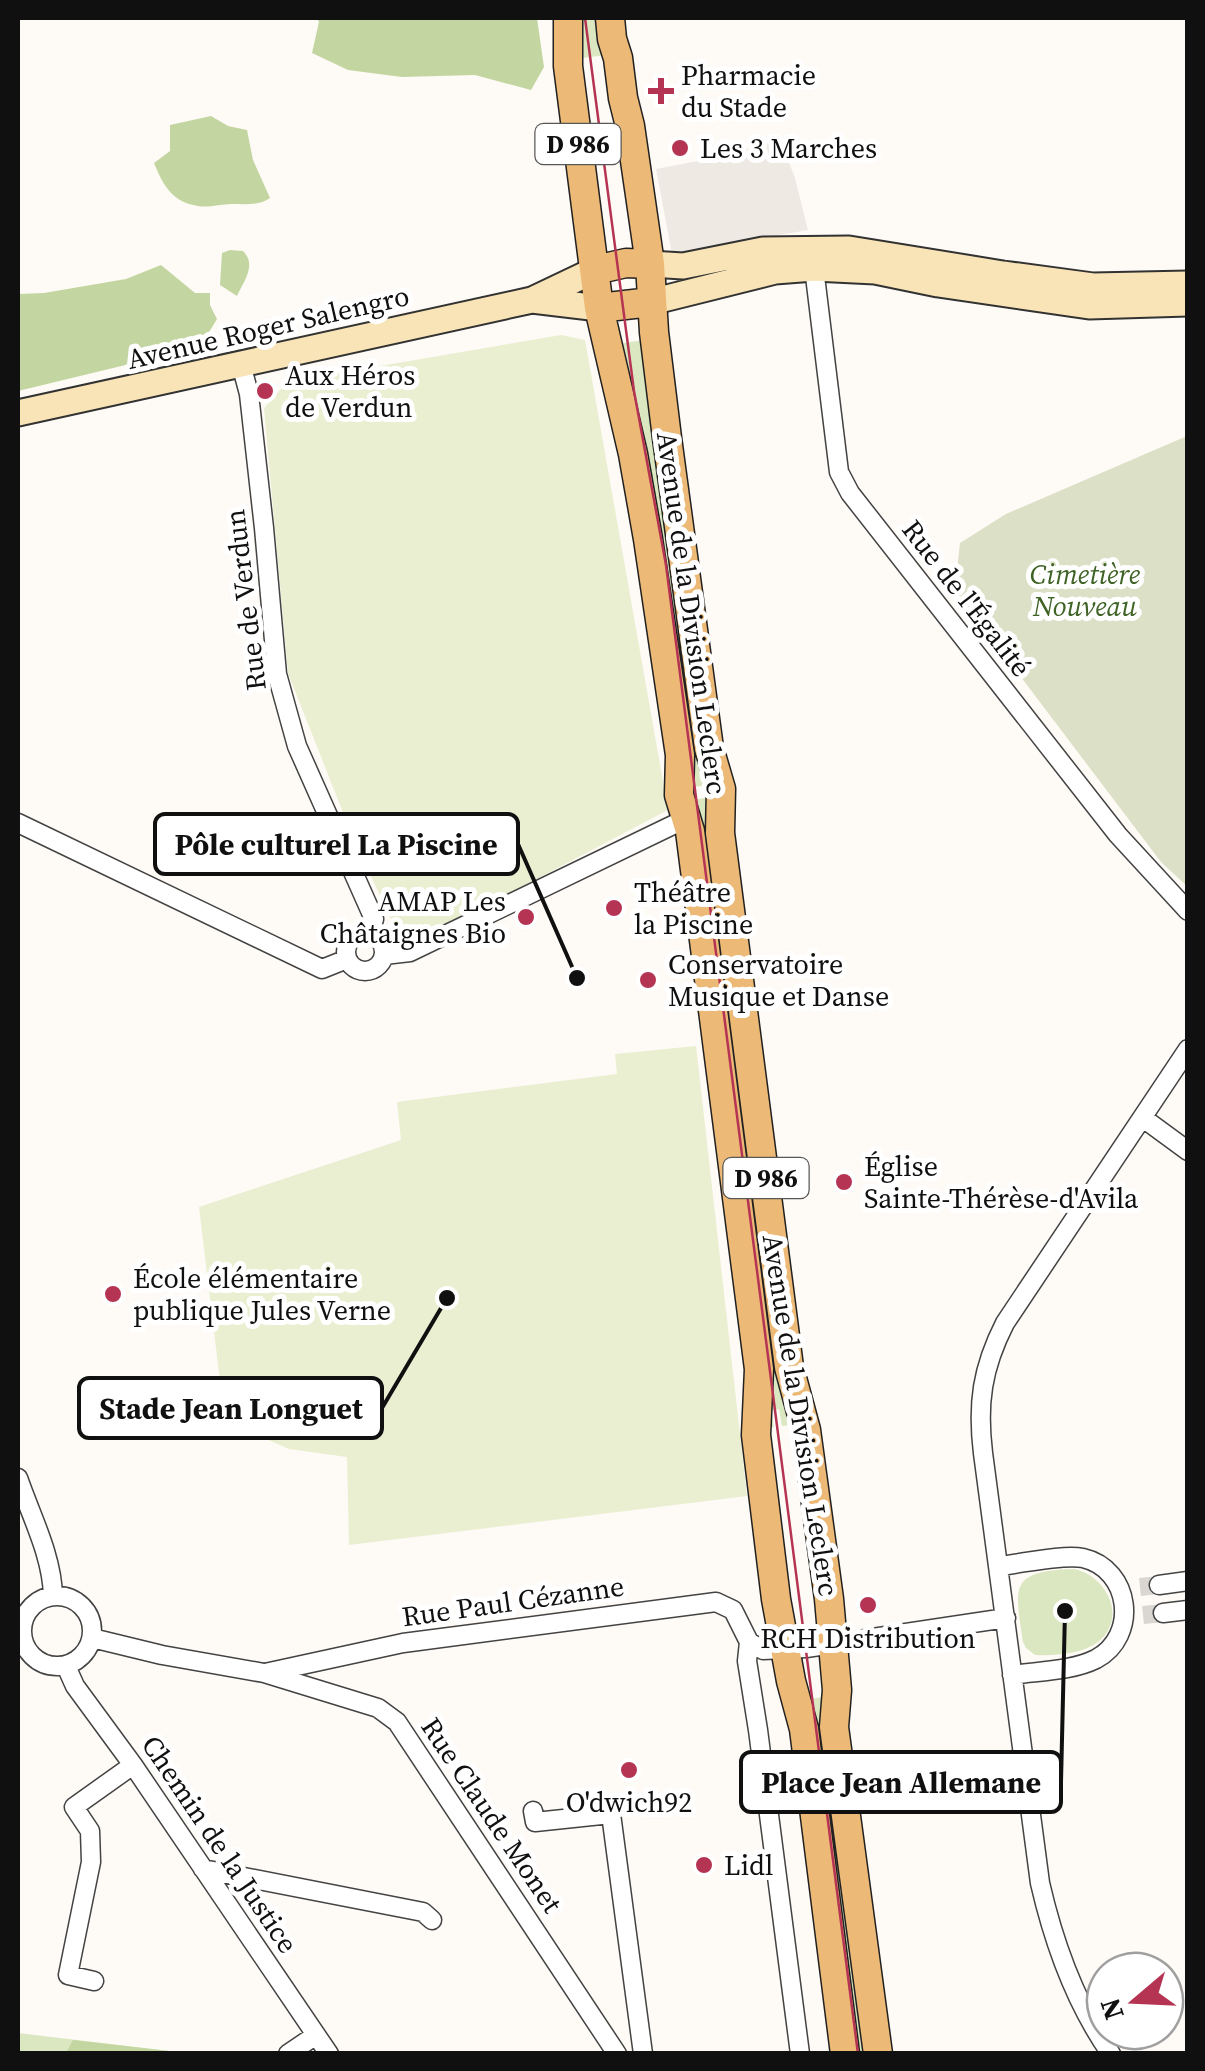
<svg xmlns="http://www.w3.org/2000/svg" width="1205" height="2071" font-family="'Source Serif 4',serif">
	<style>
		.green { fill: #dbe7c0 }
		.forest { fill: #c3d6a1 }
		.cemetery { fill: #dce0c6 }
		.pitch { fill: #eaefd1 }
		.plaza { fill: #efe9e3 }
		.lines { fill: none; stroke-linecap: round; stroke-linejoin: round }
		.street-tunnel { stroke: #dad7d3; stroke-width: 18; stroke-dasharray: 18 9; stroke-linecap: butt }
		.street-casing { stroke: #434343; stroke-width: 21 }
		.secondary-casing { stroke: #323232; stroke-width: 29 }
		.primary-casing { stroke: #212121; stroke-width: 31 }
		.street { stroke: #fff; stroke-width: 18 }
		.secondary { stroke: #f8e4b6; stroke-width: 25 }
		.primary { stroke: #ecb976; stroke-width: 28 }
		.tram { stroke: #b53453; stroke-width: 2.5 }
		.poi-dot { fill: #b53453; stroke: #fff; stroke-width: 4 }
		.labels { text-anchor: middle; stroke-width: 10; stroke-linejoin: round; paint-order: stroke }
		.shield { fill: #fff; stroke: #585858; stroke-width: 2.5 }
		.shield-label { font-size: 25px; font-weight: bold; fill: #101010 }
		.poi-label { font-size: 28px; fill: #101010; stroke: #fff; text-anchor: start }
		.street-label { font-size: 28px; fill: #101010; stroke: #fff }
		.park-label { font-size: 28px; font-style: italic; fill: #3e6325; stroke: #fff }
		.leader { fill: none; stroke: #101010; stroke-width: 4 }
		.callout-dot { fill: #101010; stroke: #fff; stroke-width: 4 }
		.callout { fill: #fff; stroke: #101010; stroke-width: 4 }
		.callout-label { font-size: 30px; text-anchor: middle; font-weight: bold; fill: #101010 }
	</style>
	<rect width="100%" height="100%" fill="#fefaf5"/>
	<path class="green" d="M574,18H606L614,54L575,59Z
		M645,340L714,784L687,788L615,344Z
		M715,796L801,1424L782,1426L779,1409L771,1411L774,1427L762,1429L688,801Z
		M1074,1569C1107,1576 1128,1618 1098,1642C1082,1654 1054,1656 1035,1655L1026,1648L1023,1642C1015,1587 1008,1571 1074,1569Z
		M831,1696L873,2053H854L801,1700Z
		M18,2033L169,2051L171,2053L18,2054Z"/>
	<path class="forest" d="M317,18H537L544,67L531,90L475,75L402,77L348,70L312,53L319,22Z
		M211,116L228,126L247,130L253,160L270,198C259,206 245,204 231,204C221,204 208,208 198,206C172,202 163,185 154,163L170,151V125Z
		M230,250L243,251C257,265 244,281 237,296L220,285L222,253Z
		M161,265L195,293H210V305L217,319L200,347L18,391V294L44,293L126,279Z
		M73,2040L169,2051L171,2053H66Z"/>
	<path class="cemetery" d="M1187,436V886L1161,862L955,590L960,543L1006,514Z"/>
	<path class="pitch" d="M561,335L585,340L668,810L405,948L355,843L288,673L264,408L287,382Z
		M696,1046L747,1496L349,1545L347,1457L289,1449L257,1435L233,1413L220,1381L199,1207L401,1140L397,1102L617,1074L615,1054Z"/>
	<path class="plaza" d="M780,139L795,178L808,230L672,254L656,169L724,156Z"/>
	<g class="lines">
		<path class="street-tunnel" d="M1140,1587L1159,1585
			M1143,1615L1163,1613"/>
		<g class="street-casing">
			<path id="street" d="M814,268L839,472L850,493L1118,835L1188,911
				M241,364L249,394L264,528L277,674L297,746L374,919L370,933
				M18,823L322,969L347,959
				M346 952a19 19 0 1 1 38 0a19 19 0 1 1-38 0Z
				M384,955L410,952L675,824L687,822
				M1143,1118L1188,1151
				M18,1478C31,1516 52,1555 53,1596
				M998,1566C1020,1564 1062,1554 1083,1558C1131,1569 1139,1636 1096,1659C1072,1671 1039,1671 1012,1675
				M1159,1585L1188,1581
				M22 1631a35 35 0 1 1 70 0a35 35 0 1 1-70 0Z
				M1163,1613L1188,1610
				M92,1638L162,1655L264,1673L378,1708L397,1722L617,2054
				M749,1642L747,1661L758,1730L800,2054
				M749,1642L763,1650L806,1648L1006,1618
				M66,1666L75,1686L133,1765L329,2054
				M265,1673L403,1643L716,1602L733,1610L749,1642
				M533,1811L535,1822L611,1814L643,2054
				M203,1869L423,1912L432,1920
				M94,1981L68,1975L91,1862L90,1831L74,1807L133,1765
				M288,2054L316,2035
				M1111,2054C1075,2003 1054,1944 1040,1883L983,1453C977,1404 982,1368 1005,1323L1188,1049"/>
		</g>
		<g class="secondary-casing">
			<path id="secondary" d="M650,264L683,266L763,250L849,249L1003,274L1093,286L1188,284
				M532,300L599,308
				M651,302L775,271L814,268L875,271L938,284L1089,306L1188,303
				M18,413L532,300L595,270"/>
		</g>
		<g class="primary-casing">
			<path id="primary" d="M568,18V66L599,308L633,454L648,539L680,755L679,795L690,831L759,1369L756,1435L776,1599L791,1681L804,1729L845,2054
				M610,18L612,39L618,58L623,98L630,126L650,264L654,332L667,438L709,748L721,789L720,833L789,1367L806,1430L829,1599L837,1690L834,1727L878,2054
				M595,270L626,263L650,264
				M599,308L651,302"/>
		</g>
		<use href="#street" class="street"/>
		<use href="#secondary" class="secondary"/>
		<use href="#primary" class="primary"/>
		<path class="tram" d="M585,18L634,391L666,565L858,2054"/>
	</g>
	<g class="poi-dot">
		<path d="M656 76h10v10h10v10h-10v10h-10v-10h-10v-10h10z"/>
		<circle cx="680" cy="148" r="10"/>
		<circle cx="265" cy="391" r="10"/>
		<circle cx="614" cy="908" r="10"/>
		<circle cx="526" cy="917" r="10"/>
		<circle cx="648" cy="980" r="10"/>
		<circle cx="844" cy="1182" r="10"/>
		<circle cx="113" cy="1294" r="10"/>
		<circle cx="868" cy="1605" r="10"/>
		<circle cx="629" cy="1770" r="10"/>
		<circle cx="704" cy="1865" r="10"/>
	</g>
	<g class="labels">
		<g class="shield">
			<rect x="535.5" y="124" width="85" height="40" rx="8"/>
			<rect x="723.5" y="1158" width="85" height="40" rx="8"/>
		</g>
		<g class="shield-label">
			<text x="578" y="153">D 986</text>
			<text x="766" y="1187">D 986</text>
		</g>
		<g class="poi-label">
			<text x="681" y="85">Pharmacie<tspan x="681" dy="32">du Stade</tspan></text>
			<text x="700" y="158">Les 3 Marches</text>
			<text x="285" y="385">Aux Héros<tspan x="285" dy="32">de Verdun</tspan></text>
			<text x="634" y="902">Théâtre<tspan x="634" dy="32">la Piscine</tspan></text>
			<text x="506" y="911" text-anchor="end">AMAP Les<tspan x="506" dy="32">Châtaignes Bio</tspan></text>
			<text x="668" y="974">Conservatoire<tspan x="668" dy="32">Musique et Danse</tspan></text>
			<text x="864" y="1176">Église<tspan x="864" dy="32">Sainte-Thérèse-d'Avila</tspan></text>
			<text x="133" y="1288">École élémentaire<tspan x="133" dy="32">publique Jules Verne</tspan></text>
			<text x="868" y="1648" text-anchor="middle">RCH Distribution</text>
			<text x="629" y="1812" text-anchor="middle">O'dwich92</text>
			<text x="724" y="1875">Lidl</text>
		</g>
		<g class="street-label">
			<text transform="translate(268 327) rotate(-13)" y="10">Avenue Roger Salengro</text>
			<text transform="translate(967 598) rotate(52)" y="10">Rue de l'Égalité</text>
			<text transform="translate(245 600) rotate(-97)" y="10">Rue de Verdun</text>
			<text transform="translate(692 613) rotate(82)" y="10">Avenue de la Division Leclerc</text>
			<text transform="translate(801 1415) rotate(81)" y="10">Avenue de la Division Leclerc</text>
			<text transform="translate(513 1601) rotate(-8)" y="10">Rue Paul Cézanne</text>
			<text transform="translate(492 1815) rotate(56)" y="10">Rue Claude Monet</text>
			<text transform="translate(220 1844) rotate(56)" y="10">Chemin de la Justice</text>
		</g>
		<g class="park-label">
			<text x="1085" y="584">Cimetière<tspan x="1085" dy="32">Nouveau</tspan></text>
		</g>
	</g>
	<path class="leader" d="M577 978L518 844M447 1298L382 1408M1065 1611L1061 1782"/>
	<g class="callout-dot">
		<circle cx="577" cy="978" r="10"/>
		<circle cx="447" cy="1298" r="10"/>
		<circle cx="1065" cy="1611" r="10"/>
	</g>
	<g class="callout">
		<rect x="155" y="814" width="363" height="60" rx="10"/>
		<rect x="79" y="1378" width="303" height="60" rx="10"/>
		<rect x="741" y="1752" width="320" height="60" rx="10"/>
	</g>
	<g class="callout-label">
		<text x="336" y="855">Pôle culturel La Piscine</text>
		<text x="231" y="1419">Stade Jean Longuet</text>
		<text x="901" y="1793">Place Jean Allemane</text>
	</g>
	<rect width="1205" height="2071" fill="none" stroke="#101010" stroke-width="40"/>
	<g transform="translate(1135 2001) rotate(251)"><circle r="48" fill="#ffffff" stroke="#9f9f9f" stroke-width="2.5"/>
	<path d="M0-8L18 38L0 25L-18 38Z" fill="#b53453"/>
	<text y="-15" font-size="28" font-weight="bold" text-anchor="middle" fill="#101010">N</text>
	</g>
</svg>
